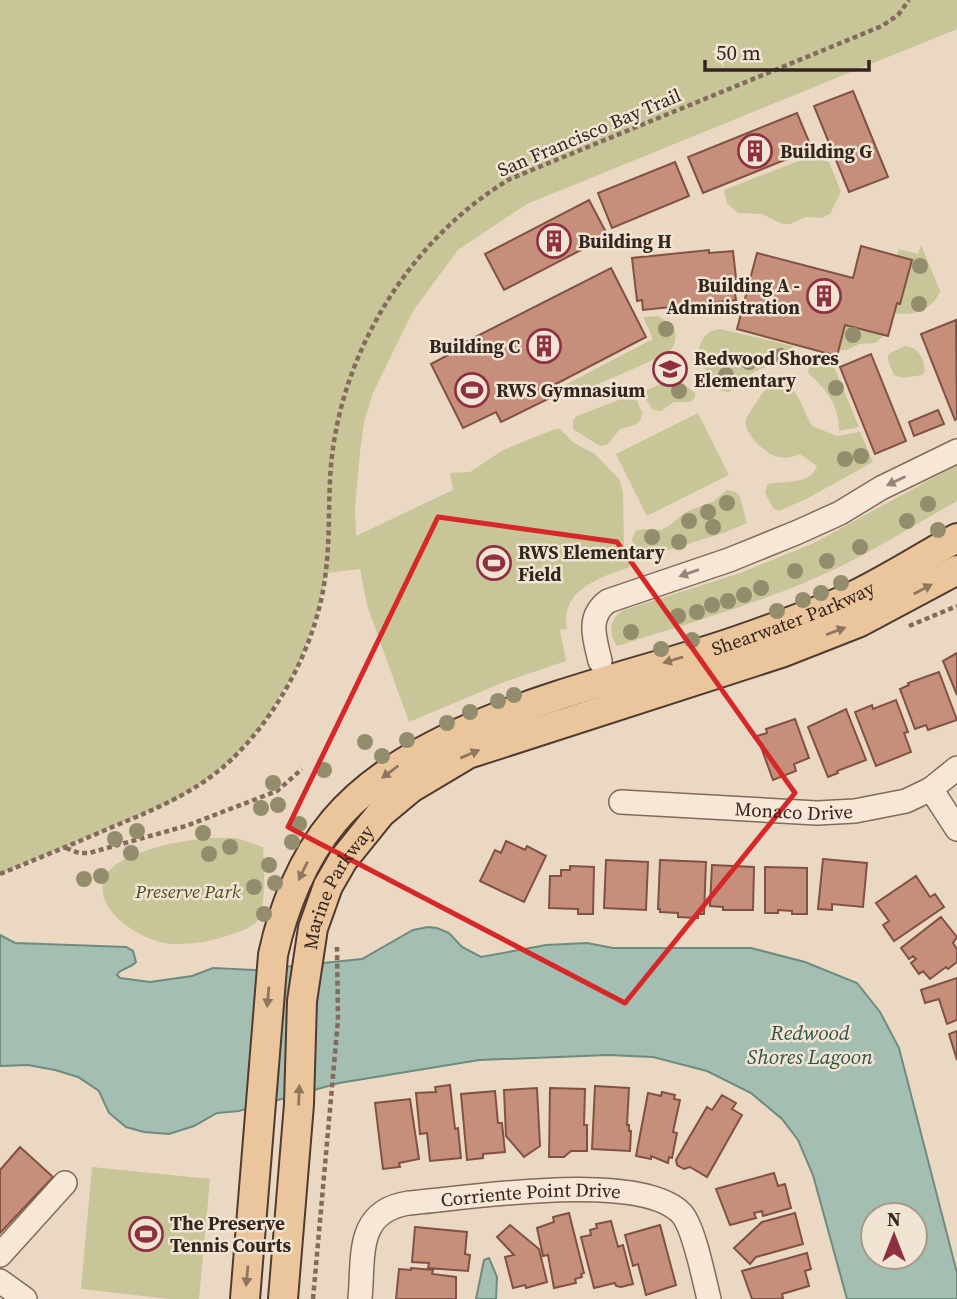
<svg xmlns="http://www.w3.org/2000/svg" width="957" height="1299" font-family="'Source Serif 4',serif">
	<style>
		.green { fill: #c8c598 }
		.water { fill: #a5beb2; stroke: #6d8b7f; stroke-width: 2; fill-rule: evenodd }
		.building { fill: #c68f7c; stroke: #815143; stroke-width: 2 }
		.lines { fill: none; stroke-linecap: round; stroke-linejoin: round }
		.minor-casing { stroke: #836a5b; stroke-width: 26 }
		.major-casing { stroke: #513a2f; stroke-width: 32 }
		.path { stroke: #836a5b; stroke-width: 4.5; stroke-dasharray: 5 3.5; stroke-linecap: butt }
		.minor { stroke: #f6e7d6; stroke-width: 23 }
		.major { stroke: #ebc69d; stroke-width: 28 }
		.tree { fill: #938d6d }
		.oneway { fill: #95867a }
		.oneway2 { fill: #90765e }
		.marked { fill: none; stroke: #d62828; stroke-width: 5; stroke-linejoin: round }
		.labels { text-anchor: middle; stroke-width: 5; stroke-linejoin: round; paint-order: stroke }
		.street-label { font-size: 19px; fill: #34251e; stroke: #f2e4d2 }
		.poi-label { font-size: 19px; font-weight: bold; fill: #34251e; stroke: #f2e4d2; text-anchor: start }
		.park-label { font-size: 19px; font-style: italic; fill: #4c4f26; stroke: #f2e4d2 }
		.water-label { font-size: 21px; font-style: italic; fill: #2f534b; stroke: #f2e4d2 }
	</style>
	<rect width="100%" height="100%" fill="#ead8c3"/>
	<path class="green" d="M0,0H957V29L527,204L458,250L413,311L373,393L364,422L360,452L355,508L356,536L453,490L450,473L470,472L503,450L555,429H560L574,443L595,454L619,479L623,492L624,547L630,567C601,577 559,590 567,629L560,630L566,661L504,682L409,722L367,605L360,569L326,573L317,614L298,666L263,724L231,760L205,781L174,801L0,874Z
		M811,156L829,162L841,192L830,214L822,218L806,217L790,224H782L762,214L738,213L727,203L724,190Z
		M921,245L940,291C934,309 912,317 894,313L897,303L901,304L912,260L897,256L899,249L918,254Z
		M658,316L673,325C677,336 677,345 667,354L564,399L559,388L653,339L643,317Z
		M845,325L884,335L876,343L859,344L847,350H838Z
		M720,329L793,346L789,366C760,363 749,374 729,392L721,391C712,376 691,360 702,341C706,333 711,330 720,329Z
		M905,346C919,347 924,359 925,371L922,375L903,378L894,375C884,351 886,356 905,346Z
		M812,354L827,357L832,362L859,427L839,431C839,405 827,390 808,373Z
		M669,380L681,382L695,393V398L690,402H674L661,411L653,410L645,398V391Z
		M779,382C798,385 803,411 812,426L837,436L860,432L873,462L808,498L779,511L773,508L765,493L767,485C782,479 810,487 817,466L800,454C793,457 786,459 778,457C766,454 743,434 746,420C748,414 763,392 768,386L771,383Z
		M629,396L635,397L642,412L641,419L635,425L620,429L607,445L600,446L573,429V420L577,416Z
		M698,413L729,475L647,516L616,454Z
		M957,465V501C916,524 877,549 835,569C765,602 690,623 617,646C608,632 609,618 624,610L740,573L814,543Z
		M727,490L736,492L740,497L747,523L726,532L644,558L638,556L632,540L635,531L642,529L661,530L669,526L686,512L714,501Z
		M209,838H236L263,847C264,863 267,908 257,921C251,929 237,932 229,935C212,942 177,947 160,942C135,935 95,910 104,880C112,852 184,840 209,838Z
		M92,1167L210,1179L199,1299H169L81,1289Z"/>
	<path class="water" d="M428,927L437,928L449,933L462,947L481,957L546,945L587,943L613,948H751L805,962L857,983L880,1012L899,1048L957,1273V1299H847L813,1175L798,1140L782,1119L751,1093L707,1071L653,1057L608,1055L479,1060L339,1083L239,1111L217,1113L194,1126L169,1134L144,1132L126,1127L109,1113L99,1091L78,1077L55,1070L28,1065L0,1066V935L15,943L126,947L133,951L136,962C131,968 119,969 117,975L120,978L150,982L192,976L213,968L254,970L362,959L413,930ZM873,1215H915V1257H873Z
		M489,1258L497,1277L496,1299H476L484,1260Z"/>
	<path class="building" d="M853,91L888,177L849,192L814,106Z
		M797,113L812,149L703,193L688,157Z
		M675,162L689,196L612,228L598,193Z
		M589,200L608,236L504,290L485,254Z
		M861,246L912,260L900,304L897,303L888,336L845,325L837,356L737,329L757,253L853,278Z
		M709,250V253L733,251L737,287H734L736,300L643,310L642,300L637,301L632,258Z
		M611,268L646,337L552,386L556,395L501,422L496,412L463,428L431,364L452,353L450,350Z
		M956,320L957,419L955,420L921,334Z
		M871,354L906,441L875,454L840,367Z
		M938,410L944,424L914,436L909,422Z
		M957,653V695L943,661Z
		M939,672L957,720L928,730L926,725L915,729L900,689L909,685L908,683Z
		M896,700L908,732L904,733L911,752L876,766L855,712L872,705L873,709Z
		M846,709L866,760L837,771L838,773L828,777L808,727Z
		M795,719L809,758L794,764L796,771L773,780L757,736L767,733L766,729Z
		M506,841L525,850L527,846L546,856L524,902L480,881L495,850L501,853Z
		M823,859L867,863L863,907L832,904V910L818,909Z
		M606,860L648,862L646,910L604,908Z
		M660,860L706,862L704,914H698V918L678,917V913L660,912V909H658Z
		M712,865L754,867L753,910H723V907L710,906Z
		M570,866L594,867L593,914H578V909L549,908L550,876H561V870H570Z
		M765,867L807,868V914H792V911L778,910V913H765Z
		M916,876L930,897L935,894L944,907L894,941L883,925L889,921L876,903Z
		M941,917L957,937L953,943L957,949V962L948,969L946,967L930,979L923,971L919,974L911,963L916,959L913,956L909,959L901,948Z
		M957,978V1020L947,1024L939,999L925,1003L921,990Z
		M957,1031V1060L949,1034Z
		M450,1085L455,1129L458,1128L461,1158L430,1161L427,1133L420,1134L416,1093L436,1092L435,1087Z
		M595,1086L629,1088L627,1125H629V1131H631L630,1151L592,1149Z
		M537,1088L540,1146L524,1157L506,1136L504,1090Z
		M550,1088L585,1089L584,1125H587V1151H571L564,1157H549Z
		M495,1091L498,1123H502L505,1152L483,1154V1158L467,1160L461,1094Z
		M662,1092L675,1095L674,1099L680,1100L673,1132L677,1133L672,1158L669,1157L668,1163L651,1156V1159L636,1156L648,1093L661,1096Z
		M722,1095L736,1103L732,1109L742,1115L707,1177L690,1167L684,1169L677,1165L676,1160L707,1107L712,1110Z
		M410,1099L419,1159L399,1163L400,1167L383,1169L375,1103Z
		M20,1147L53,1177L0,1233V1170Z
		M774,1173L778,1186L785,1184L791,1208L763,1216L762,1211L754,1213L756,1218L730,1225L716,1189Z
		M569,1213L584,1273L581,1274L582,1277L575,1279L576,1283L554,1288L548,1255L543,1256L537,1228L554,1222L553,1217Z
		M795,1213L803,1244L756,1257L750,1264L734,1248L762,1222Z
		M611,1221L618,1247L623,1245L633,1284L621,1287L616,1286L615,1283L594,1288L581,1237L591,1235L590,1230L597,1228L596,1224Z
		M510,1225L539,1249L547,1282L526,1288L525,1285L513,1288L505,1257L514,1255L497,1237Z
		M660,1225L676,1285L646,1295L638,1264L633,1266L625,1235Z
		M415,1227L467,1232L465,1254L470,1255L468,1271L428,1268L429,1263L412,1262Z
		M807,1253L811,1269L805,1271L809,1286L782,1294L783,1298L780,1299H752L742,1271Z
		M411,1268L433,1270L432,1274L456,1277V1299H396L399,1269L411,1270Z"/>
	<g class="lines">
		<g class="minor-casing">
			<g id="minor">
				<path d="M600,661C595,639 586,617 608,601L729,560L798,532L840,513L881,488L957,451"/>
				<path d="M931,789L957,829"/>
				<path id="s1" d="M621,802L817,813L855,811L906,801L931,789L957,768"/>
				<path d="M0,1255L65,1183"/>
				<path d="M0,1281L25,1299"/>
				<path id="s2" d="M360,1299C364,1256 355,1211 409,1203C468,1198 639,1170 681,1213C694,1226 704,1280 709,1299"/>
			</g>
		</g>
		<g class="major-casing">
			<g id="major">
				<path id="s3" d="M245,1299L273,955C283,908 303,858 334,821C421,717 612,684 736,641C771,629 806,616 840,602C881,584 918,559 957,538"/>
				<path id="s4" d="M283,1299L299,1104L302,1001L313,928L328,886L343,860L381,813L411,788L468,754L781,653L860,622L957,570"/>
			</g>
		</g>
		<path class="path" d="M909,626L957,606
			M66,848L79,853H89L186,826L277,791L302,769
			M0,874C39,858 78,842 117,825C158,808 198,791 231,760C281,712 319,639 326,570C331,529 327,488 333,448C348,340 416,235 510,179L882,26L898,15L909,0
			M313,1299L338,1020L337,947"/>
		<use href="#minor" class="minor"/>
		<use href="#major" class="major"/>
	</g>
	<g class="tree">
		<circle cx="920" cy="266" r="8"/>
		<circle cx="919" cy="304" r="8"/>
		<circle cx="666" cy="329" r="8"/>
		<circle cx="853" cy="335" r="8"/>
		<circle cx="781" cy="356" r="8"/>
		<circle cx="749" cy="362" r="8"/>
		<circle cx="726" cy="375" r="8"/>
		<circle cx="836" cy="388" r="8"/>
		<circle cx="679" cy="391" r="8"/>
		<circle cx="861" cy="456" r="8"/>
		<circle cx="845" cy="459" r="8"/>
		<circle cx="727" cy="503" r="8"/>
		<circle cx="928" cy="504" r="8"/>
		<circle cx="708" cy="512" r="8"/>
		<circle cx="689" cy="521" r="8"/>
		<circle cx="907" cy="521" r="8"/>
		<circle cx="713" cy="527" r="8"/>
		<circle cx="938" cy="530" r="8"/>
		<circle cx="652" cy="537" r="8"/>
		<circle cx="679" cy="542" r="8"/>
		<circle cx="860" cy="547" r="8"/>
		<circle cx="827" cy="561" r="8"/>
		<circle cx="795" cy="571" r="8"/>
		<circle cx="841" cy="583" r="8"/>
		<circle cx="761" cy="588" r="8"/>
		<circle cx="821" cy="593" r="8"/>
		<circle cx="744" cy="595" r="8"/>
		<circle cx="803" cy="600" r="8"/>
		<circle cx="728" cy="601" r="8"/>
		<circle cx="712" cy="605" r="8"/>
		<circle cx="777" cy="611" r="8"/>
		<circle cx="697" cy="612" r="8"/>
		<circle cx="678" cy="616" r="8"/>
		<circle cx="631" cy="632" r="8"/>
		<circle cx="692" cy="640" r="8"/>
		<circle cx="661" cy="649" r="8"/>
		<circle cx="514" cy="695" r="8"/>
		<circle cx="498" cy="701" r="8"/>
		<circle cx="470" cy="712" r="8"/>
		<circle cx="447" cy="723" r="8"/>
		<circle cx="407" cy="740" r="8"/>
		<circle cx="365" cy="742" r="8"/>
		<circle cx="382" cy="756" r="8"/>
		<circle cx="324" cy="770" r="8"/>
		<circle cx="273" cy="783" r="8"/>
		<circle cx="278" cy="805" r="8"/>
		<circle cx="261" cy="808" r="8"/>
		<circle cx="299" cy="824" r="8"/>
		<circle cx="137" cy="831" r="8"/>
		<circle cx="203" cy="833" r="8"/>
		<circle cx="115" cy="839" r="8"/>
		<circle cx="292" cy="842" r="8"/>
		<circle cx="230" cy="847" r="8"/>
		<circle cx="131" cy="853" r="8"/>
		<circle cx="209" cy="854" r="8"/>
		<circle cx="269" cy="865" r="8"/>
		<circle cx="101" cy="876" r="8"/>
		<circle cx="84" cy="879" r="8"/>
		<circle cx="275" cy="883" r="8"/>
		<circle cx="254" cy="887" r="8"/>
		<circle cx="264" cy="914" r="8"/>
	</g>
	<defs><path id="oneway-solid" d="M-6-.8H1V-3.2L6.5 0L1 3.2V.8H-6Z" transform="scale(1.75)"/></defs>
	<g class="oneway">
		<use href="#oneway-solid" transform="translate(896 481) rotate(154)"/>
		<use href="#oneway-solid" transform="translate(689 573) rotate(161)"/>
	</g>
	<g class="oneway2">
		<use href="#oneway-solid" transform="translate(923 589) rotate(-28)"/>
		<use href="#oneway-solid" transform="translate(836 631) rotate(-21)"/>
		<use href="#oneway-solid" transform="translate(673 660) rotate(163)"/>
		<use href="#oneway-solid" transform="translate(470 754) rotate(-23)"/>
		<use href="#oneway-solid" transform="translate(390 772) rotate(143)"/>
		<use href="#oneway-solid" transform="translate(303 871) rotate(116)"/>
		<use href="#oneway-solid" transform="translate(268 997) rotate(95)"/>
		<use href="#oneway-solid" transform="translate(299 1095) rotate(-88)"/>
		<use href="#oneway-solid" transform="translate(247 1276) rotate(95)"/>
	</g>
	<path class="marked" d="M438,517L617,542L795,793L625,1003L288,827Z"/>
	<defs>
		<g id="building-ring" transform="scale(1.75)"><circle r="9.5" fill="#f2e4d2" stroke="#8e3040" stroke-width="1.5"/><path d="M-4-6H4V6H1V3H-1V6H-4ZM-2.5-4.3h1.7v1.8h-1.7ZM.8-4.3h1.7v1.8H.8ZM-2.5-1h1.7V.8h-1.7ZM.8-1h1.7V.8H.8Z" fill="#8e3040"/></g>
		<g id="school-ring" transform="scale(1.75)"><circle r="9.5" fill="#f2e4d2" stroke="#8e3040" stroke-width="1.5"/><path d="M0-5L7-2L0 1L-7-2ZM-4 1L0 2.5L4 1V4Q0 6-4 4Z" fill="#8e3040"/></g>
		<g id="stadium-ring" transform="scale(1.75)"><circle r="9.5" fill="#f2e4d2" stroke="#8e3040" stroke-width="1.5"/><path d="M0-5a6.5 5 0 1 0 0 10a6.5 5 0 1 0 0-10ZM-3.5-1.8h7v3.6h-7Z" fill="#8e3040"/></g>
	</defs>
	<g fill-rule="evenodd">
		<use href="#building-ring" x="755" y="151"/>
		<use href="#building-ring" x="554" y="241"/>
		<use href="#building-ring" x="824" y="296"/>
		<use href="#building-ring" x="544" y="346"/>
		<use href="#school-ring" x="670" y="369"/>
		<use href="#stadium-ring" x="472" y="390"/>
		<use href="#stadium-ring" x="494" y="563"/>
		<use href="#stadium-ring" x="146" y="1234"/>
	</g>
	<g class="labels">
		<g class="street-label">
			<text transform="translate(589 132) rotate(-23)" y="7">San Francisco Bay Trail</text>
			<text dy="7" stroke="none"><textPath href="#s3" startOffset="1001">Shearwater Parkway</textPath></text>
			<text dy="7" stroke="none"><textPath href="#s1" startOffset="173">Monaco Drive</textPath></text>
			<text dy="7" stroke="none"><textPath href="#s4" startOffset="420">Marine Parkway</textPath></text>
			<text dy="7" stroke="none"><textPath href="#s2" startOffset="243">Corriente Point Drive</textPath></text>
		</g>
		<g class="poi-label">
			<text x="780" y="158">Building G</text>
			<text x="578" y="248">Building H</text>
			<text x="800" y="292" text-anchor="end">Building A -<tspan x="800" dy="22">Administration</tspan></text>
			<text x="520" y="353" text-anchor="end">Building C</text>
			<text x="694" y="365">Redwood Shores<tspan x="694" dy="22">Elementary</tspan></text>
			<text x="496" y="397">RWS Gymnasium</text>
			<text x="518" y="559">RWS Elementary<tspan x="518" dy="22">Field</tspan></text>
			<text x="170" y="1230">The Preserve<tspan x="170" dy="22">Tennis Courts</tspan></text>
		</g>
		<g class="park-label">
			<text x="188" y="898">Preserve Park</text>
		</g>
		<g class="water-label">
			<text x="810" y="1040">Redwood<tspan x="810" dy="24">Shores Lagoon</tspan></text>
		</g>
	</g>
	<g transform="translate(894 1236)"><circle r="33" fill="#f2e4d2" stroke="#a6988a" stroke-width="2"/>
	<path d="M0-5L12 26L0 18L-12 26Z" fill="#8e3040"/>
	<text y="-10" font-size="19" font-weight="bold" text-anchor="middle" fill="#34251e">N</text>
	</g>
	<path d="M705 60v10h164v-10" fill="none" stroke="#34251e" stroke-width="3.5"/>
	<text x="716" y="60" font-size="21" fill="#34251e" stroke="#f2e4d2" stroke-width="5" paint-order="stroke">50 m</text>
</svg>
